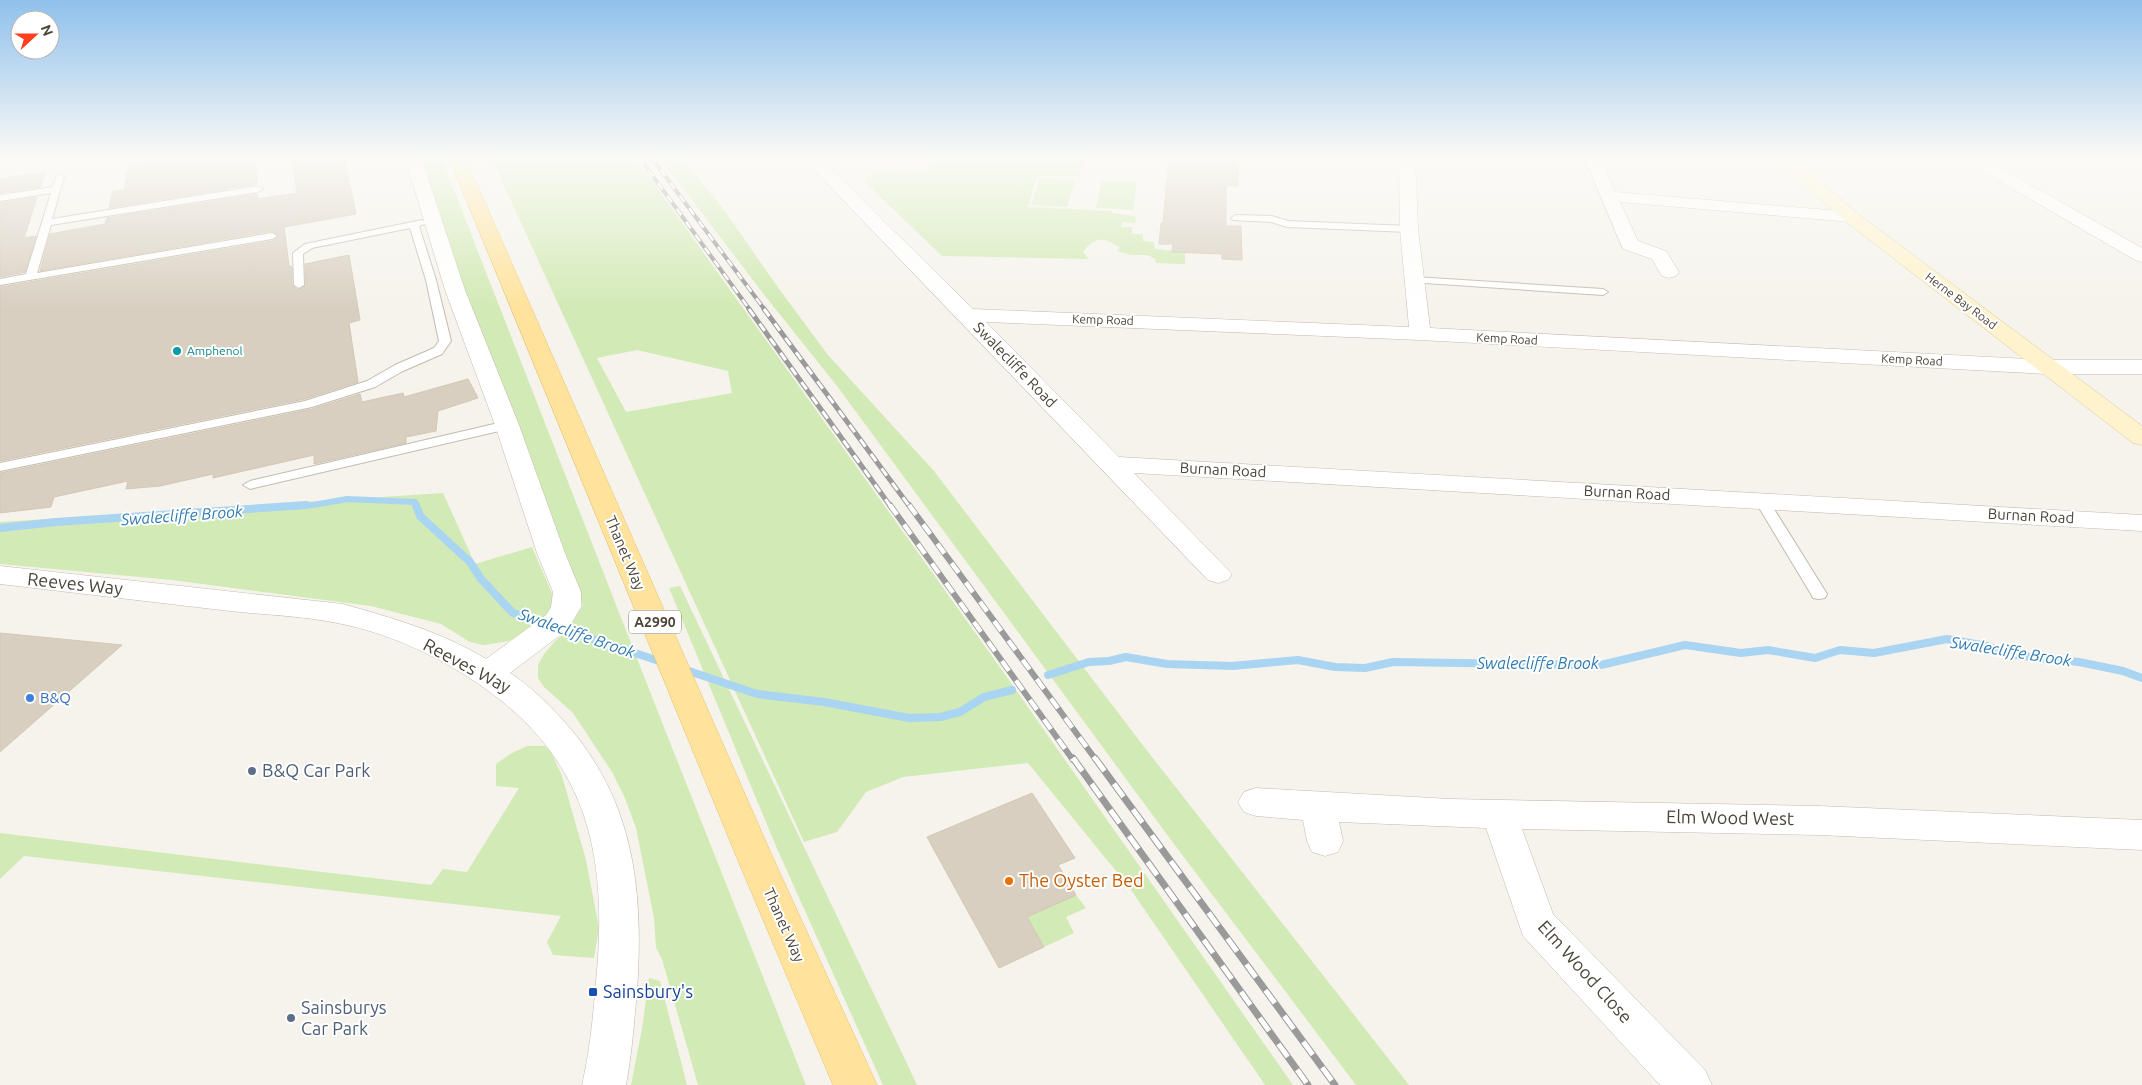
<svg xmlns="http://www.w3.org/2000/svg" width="2142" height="1085" font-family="Ubuntu,sans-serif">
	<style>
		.green { fill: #d2eab5; fill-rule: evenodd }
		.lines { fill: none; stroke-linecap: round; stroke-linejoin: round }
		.stream-far1 { stroke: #a9d4f2; stroke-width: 6 }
		.stream { stroke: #a9d4f2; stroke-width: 8 }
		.building { fill: #d8cfc1; stroke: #d3c7b4 }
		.service-casing { stroke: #c2bbae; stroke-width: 2 }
		.minor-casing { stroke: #c2bbae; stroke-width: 1 }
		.secondary-casing { stroke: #d6c79b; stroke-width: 1 }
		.primary-casing { stroke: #e6c16a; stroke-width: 1 }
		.service { fill: #fff; fill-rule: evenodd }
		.minor { fill: #fff; fill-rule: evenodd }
		.secondary { fill: #fff3cd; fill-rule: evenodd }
		.primary { fill: #ffe39c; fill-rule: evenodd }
		.rail-far3-casing { stroke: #9a9a9a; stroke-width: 4 }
		.rail-far2-casing { stroke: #9a9a9a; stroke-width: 5 }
		.rail-far1-casing { stroke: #9a9a9a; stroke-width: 6 }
		.rail-casing { stroke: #9a9a9a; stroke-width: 7 }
		.rail-far3 { stroke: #fff; stroke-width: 2.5; stroke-dasharray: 8; stroke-linecap: butt }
		.rail-far2 { stroke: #fff; stroke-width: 3; stroke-dasharray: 9; stroke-linecap: butt }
		.rail-far1 { stroke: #fff; stroke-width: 4.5; stroke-dasharray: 12; stroke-linecap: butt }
		.rail { stroke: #fff; stroke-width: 5; stroke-dasharray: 16; stroke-linecap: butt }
		.culture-dot { fill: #0f9aa8; stroke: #fff; stroke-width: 2 }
		.shop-dot { fill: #3f7fe0; stroke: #fff; stroke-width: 2 }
		.service-dot { fill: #5c6f8a; stroke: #fff; stroke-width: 2 }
		.food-dot { fill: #e8710a; stroke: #fff; stroke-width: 2 }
		.transit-dot { fill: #1a4fb4; stroke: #fff; stroke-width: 2 }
		.labels { text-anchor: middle; stroke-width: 4; stroke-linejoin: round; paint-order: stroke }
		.far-street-label { font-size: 12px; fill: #4b4439; stroke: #fff }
		.far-culture-label { font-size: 12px; fill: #0d838f; stroke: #fff; text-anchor: start }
		.shield { fill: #fff; stroke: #817c74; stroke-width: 1 }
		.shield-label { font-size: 14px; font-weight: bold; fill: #4b4439 }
		.street-label { font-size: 15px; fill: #4b4439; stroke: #fff }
		.shop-label { font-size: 15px; fill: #366cbe; stroke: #fff; text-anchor: start }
		.water-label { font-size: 16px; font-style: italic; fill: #2e7ab2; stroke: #fff }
		.near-street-label { font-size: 18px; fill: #4b4439; stroke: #fff }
		.near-service-label { font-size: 18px; fill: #4e5e75; stroke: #fff; text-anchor: start }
		.near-food-label { font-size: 18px; fill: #c56008; stroke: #fff; text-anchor: start }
		.near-transit-label { font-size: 18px; fill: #164399; stroke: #fff; text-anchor: start }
	</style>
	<rect width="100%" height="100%" fill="#f6f3ec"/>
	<path class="green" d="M416,157H441L665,730L806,1085H698L662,959L656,948L654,918L636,828L625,798L612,772L573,713L544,687L538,678V665L544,654L555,641L568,630L583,605L561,543L553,544Z
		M491,157H635L1004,673L1293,1085H1265L1129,887L1028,763L903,777L866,792L837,832L804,842ZM637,350L728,371L732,393L626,412L597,358Z
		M659,157H682L724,210L782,293L828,355L934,471L1145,748L1409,1085H1356L1171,840L837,386L766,297Z
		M934,157H1084L1079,176H1037L1028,207L1111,211L1113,213L1135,216L1136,223L1122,222L1121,227H1132V234H1143V241L1154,242L1155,249L1185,252V264L1156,263L1155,259L1148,255H1131L1117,251L1120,248C1103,236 1095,237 1083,252L1089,259L942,256L866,183L865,180L878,171L926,173Z
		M1040,178L1075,180L1067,207L1031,205Z
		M1102,181L1137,182L1133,210L1096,208Z
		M443,493L475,564L532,547L556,603L550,614L530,631L509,641L484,645L470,642L441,624L371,606L172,580L0,564V522Z
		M680,586L910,1070L917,1085H883L775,844L669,588Z
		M527,746H545L552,754L562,776L586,860L599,928L594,958L553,955L547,942L561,916L24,856L0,879V833L431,885L443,869L467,872L519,788L496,786V764L510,754Z
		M1076,895L1086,908L1066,917L1074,933L1044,947L1027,917Z
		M649,978L660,981L687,1085H631L642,1029Z"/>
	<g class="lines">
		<path class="stream-far1" d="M287,507L313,505L347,499L415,502L417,507"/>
		<path class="stream" d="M416,505L420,516L470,562L481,579L513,613L546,624
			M0,528L56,522L306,505
			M557,627L665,663
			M683,669L757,694L824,702L909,718L940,717L960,712L984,697L1012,690
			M1048,675L1089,662L1109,661L1126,657L1167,664L1232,666L1298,660L1335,667L1365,668L1393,662L1601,665L1685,645L1741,653L1768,650L1815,658L1840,650L1874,653L1947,639L1987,646L2013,655L2079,662L2123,671L2142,678"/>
	</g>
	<path class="building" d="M189,157H249V161L255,160L257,184L109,208L113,191L124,190L129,166Z
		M292,157H344L356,214L284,227L289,266L292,267V285L298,290L306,285L305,264L349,255L360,320L349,323L358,382L305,399L0,461V287L272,241L279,237L272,231L40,271L50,234L105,224L107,218L257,194L258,199L297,193Z
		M1169,157L1238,158V186H1226V226H1241L1242,260L1222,259V254L1172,252L1173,244H1159L1161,223H1163Z
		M45,172L40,187L0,193V179Z
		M37,197L24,238L36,236L25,272L0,277V203Z
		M468,379L478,398L438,411L436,431L406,437V443L314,464V455L213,478V474L160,486L126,489L128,481L54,497L51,507L0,513V473L312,409L360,394L362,402L403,393L404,397Z
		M0,633L122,645L0,752Z
		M1032,793L1075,858L1058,865L1076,895L1027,917L1044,947L999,968L927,837Z"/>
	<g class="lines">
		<g class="service-casing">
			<path id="service" d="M60,174L64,177L52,219L258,186L263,189L258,192L51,225L37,273L272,233L277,236L272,239L0,285V279L26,274L51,193L0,201V195L53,187L56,177Z
				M1236,215L1272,216L1288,221L1409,226L1414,229L1409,232L1287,227L1271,222L1233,220L1231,218Z
				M422,220L427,223L419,226L436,280L451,341L442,354L403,371L375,387L312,407L0,471V463L305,401L367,381L395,365L434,348L439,341L426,280L410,228L312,248L303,254L304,285L299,288L294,285L293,253L305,244Z
				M1414,277L1603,289L1608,292L1603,295L1410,282L1409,280L1410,278Z
				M507,421L514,425L512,428L250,489L243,485L250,481Z
				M1762,497L1767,498L1769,501L1827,594L1825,598L1819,599L1813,598L1811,594L1755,501L1757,498Z"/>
		</g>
		<g class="minor-casing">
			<path id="minor" d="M405,157H421L465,290L519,425L565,553L581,592V607L568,629L510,673C529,685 546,702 561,718C634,797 644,888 637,991C634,1022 632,1054 626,1085H582C590,1051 593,1017 596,982C609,849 586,752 468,677C431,653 386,633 342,624C306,616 266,615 230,611C153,602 77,593 0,584V566L343,604C392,618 442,632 486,659L546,615L551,607L553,592L537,553L495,425L445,290Z
				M802,157H819L973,309L1409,327L1400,229L1399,157H1415L1418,229L1430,328L2047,360H2142V374H2047L1420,340L986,322L1119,457L2142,515V531L1134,473L1232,574L1228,580L1218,583L1208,580Z
				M1584,157H1600L1615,192L1851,212L1857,213L1860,217L1857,221L1851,222L1620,202L1638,241L1666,251L1679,272L1676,276L1669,278L1662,276L1652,259L1623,249Z
				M1961,157H1981L2142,248V262L2135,260L1963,160Z
				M2132,157H2142V163L2134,160Z
				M1256,788L1450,799L1819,806L2142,820V850L1819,835L1522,829L1553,914L1705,1070L1712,1085H1660L1523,936L1486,828L1339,822L1343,841L1338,852L1325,856L1312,852L1307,841L1303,820L1256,816L1244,812L1238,802L1244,792Z"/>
		</g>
		<g class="secondary-casing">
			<path id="secondary" d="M1778,157H1795L1812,174L1857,213L2142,426V445L2133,443L1845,221L1800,182Z"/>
		</g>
		<g class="primary-casing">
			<path id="primary" d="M449,157H465L773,858L877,1085H833L737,858Z"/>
		</g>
		<use href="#service" class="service"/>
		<use href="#minor" class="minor"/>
		<use href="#secondary" class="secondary"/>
		<use href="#primary" class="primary"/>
		<g class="rail-far3-casing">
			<path id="rail-far3" d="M639,157L750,310
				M651,157L765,310"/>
		</g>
		<g class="rail-far2-casing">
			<path id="rail-far2" d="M749,309L891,507
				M764,309L910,507"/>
		</g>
		<g class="rail-far1-casing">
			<path id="rail-far1" d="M890,505L1073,760
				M909,505L1096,760"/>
		</g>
		<g class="rail-casing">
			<path id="rail" d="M1073,758L1308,1085
				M1095,758L1335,1085"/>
		</g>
		<use href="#rail-far3" class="rail-far3"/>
		<use href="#rail-far2" class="rail-far2"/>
		<use href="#rail-far1" class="rail-far1"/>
		<use href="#rail" class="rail"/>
	</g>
	<linearGradient id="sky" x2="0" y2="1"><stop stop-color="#8fc1ec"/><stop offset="0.51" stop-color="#fbfaf6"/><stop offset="1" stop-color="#fbfaf6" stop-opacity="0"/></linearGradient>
	<rect width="2142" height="309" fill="url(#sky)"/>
	<circle class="culture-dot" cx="177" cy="351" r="5"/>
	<circle class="shop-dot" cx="30" cy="698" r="5"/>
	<g class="service-dot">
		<circle cx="252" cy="771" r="5"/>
		<circle cx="291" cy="1018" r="5"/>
	</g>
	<circle class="food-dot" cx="1009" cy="881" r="5"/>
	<rect class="transit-dot" x="588" y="987" width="10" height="10" rx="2.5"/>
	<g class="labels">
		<g class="far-street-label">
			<text transform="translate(1961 301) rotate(37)" y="4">Herne Bay Road</text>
			<text transform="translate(1103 320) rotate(2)" y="4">Kemp Road</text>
			<text transform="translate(1507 339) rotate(3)" y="4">Kemp Road</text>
			<text transform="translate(1912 360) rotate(3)" y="4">Kemp Road</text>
		</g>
		<g class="far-culture-label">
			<text x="187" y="355">Amphenol</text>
		</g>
		<rect class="shield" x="629" y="610.5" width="52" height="23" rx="4"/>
		<g class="shield-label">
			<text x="655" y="627">A2990</text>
		</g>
		<g class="street-label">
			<text transform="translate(1015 365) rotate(46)" y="5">Swalecliffe Road</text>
			<text transform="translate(1223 470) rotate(3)" y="5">Burnan Road</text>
			<text transform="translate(1627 493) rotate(3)" y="5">Burnan Road</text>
			<text transform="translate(2031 516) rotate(3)" y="5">Burnan Road</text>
			<text transform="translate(625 553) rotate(67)" y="5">Thanet Way</text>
			<text transform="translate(784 925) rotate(66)" y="5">Thanet Way</text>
		</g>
		<g class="shop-label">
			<text x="40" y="703">B&amp;Q</text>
		</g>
		<g class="water-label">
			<text transform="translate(182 515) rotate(-4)" y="6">Swalecliffe Brook</text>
			<text transform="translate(577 633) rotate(19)" y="6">Swalecliffe Brook</text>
			<text transform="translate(2011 651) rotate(9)" y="6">Swalecliffe Brook</text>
			<text x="1538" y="669">Swalecliffe Brook</text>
		</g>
		<g class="near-street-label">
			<text transform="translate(75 584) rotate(6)" y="6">Reeves Way</text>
			<text transform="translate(467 666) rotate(28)" y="6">Reeves Way</text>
			<text transform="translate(1730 818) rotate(1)" y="6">Elm Wood West</text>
			<text transform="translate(1585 972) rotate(48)" y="6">Elm Wood Close</text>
		</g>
		<g class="near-service-label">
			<text x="262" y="777">B&amp;Q Car Park</text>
			<text x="301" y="1014">Sainsburys<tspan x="301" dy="21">Car Park</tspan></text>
		</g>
		<g class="near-food-label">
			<text x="1019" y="887">The Oyster Bed</text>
		</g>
		<g class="near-transit-label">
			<text x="603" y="998">Sainsbury's</text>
		</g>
	</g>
	<g transform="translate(35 35) rotate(69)"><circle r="24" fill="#ffffff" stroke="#b7b4b0"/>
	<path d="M0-4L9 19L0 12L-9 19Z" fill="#fc3f1d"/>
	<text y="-8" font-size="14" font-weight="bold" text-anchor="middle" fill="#4b4439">N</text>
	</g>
</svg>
